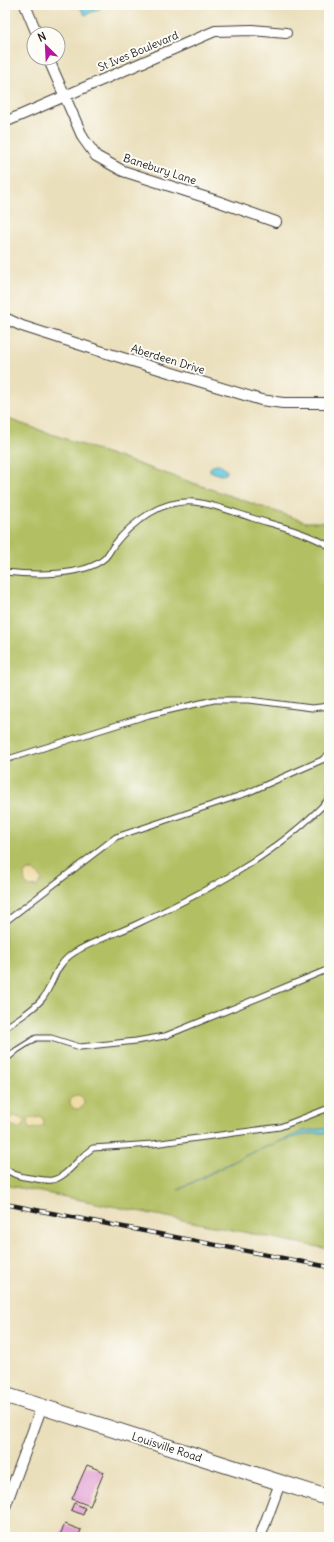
<svg xmlns="http://www.w3.org/2000/svg" width="334" height="1542" font-family="Delius,sans-serif">
	<style>
		.green { fill: #b2bf62; stroke: #676e3f }
		.sand { fill: #eeda9e; stroke: #857b5d }
		.water { fill: #60c8dc; stroke: #3e727c }
		.building { fill: #e3a2d4 }
		.lines { fill: none; stroke-linecap: round; stroke-linejoin: round }
		.service-casing { stroke: #3b3934; stroke-width: 7 }
		.minor-casing { stroke: #3b3934; stroke-width: 12 }
		.secondary-casing { stroke: #3b3934; stroke-width: 17 }
		.service { stroke: #fff; stroke-width: 5 }
		.minor { stroke: #fff; stroke-width: 10 }
		.secondary { stroke: #fff; stroke-width: 15 }
		.rail-casing { stroke: #1c1c1c; stroke-width: 4.5 }
		.rail { stroke: #fdfcf7; stroke-width: 3; stroke-dasharray: 9; stroke-linecap: butt }
		.labels { text-anchor: middle; stroke-width: 4; stroke-linejoin: round; paint-order: stroke }
		.street-label { font-size: 11px; fill: #1c1c1c; stroke: #fdfcf7 }
	</style>
	<rect width="100%" height="100%" fill="#fdfcf7"/>
	<filter id="ink" filterUnits="userSpaceOnUse"><feTurbulence type="fractalNoise" baseFrequency=".025" numOctaves="2"/><feDisplacementMap in="SourceGraphic" scale="8" xChannelSelector="R" yChannelSelector="G"/><feConvolveMatrix kernelMatrix="1 2 1 2 8 2 1 2 1" color-interpolation-filters="sRGB"/></filter>
	<filter id="wash" filterUnits="userSpaceOnUse"><feTurbulence type="fractalNoise" baseFrequency=".012" numOctaves="4" result="noise"/><feDisplacementMap in="SourceGraphic" scale="16" xChannelSelector="R" yChannelSelector="G"/><feGaussianBlur stdDeviation="0.9" result="paint"/><feColorMatrix in="noise" values="0 0 0 0 0 0 0 0 0 0 0 0 0 0 0 0 0 1.4 0 .05"/><feComposite in="paint" operator="in"/></filter>
	<g filter="url(#wash)">
		<rect width="100%" height="100%" fill="#eadfbb"/>
		<path class="green" d="M5,418L306,522H329V1249L5,1185Z"/>
		<path class="sand" d="M28,870C35,870 39,874 42,880L37,886L30,887L25,883L24,873Z
			M70 1102a7 7 0 1 1 14 0a7 7 0 1 1-14 0Z
			M15,1116L24,1120V1126L19,1128L10,1125L8,1120Z
			M40,1117L43,1118L44,1125L37,1128L29,1129L28,1119Z"/>
		<path class="water" d="M84,5H100L101,8L85,15L80,7Z
			M216,464H219L227,471L226,474L220,475L210,471V468Z
			M329,1128V1133C285,1130 217,1170 178,1190L245,1156L304,1131Z"/>
		<g id="blocks">
			<path class="building" d="M87,1465L104,1472L90,1506L72,1499Z
				M74,1503L85,1508L83,1515L71,1510Z
				M65,1524L81,1530L78,1537H59Z"/>
		</g>
	</g>
	<g filter="url(#ink)">
		<use href="#blocks" fill-opacity="0" stroke="#3b3934" stroke-width="1"/>
		<g class="lines">
			<g class="service-casing">
				<path id="service" d="M5,572C32,575 84,577 105,558C109,554 111,549 114,545C123,533 137,521 150,513C163,505 178,501 194,502C213,504 233,512 252,518C278,526 306,532 329,546
					M5,760L149,715L214,700H249L312,708L329,706
					M5,922L116,837L247,793L322,760L329,754
					M5,1028C18,1018 33,1011 43,998C55,981 55,964 75,952C95,940 119,933 139,923C207,891 277,855 329,799
					M5,1060L17,1050L36,1038H51L80,1047L136,1041L165,1036L329,969
					M5,1168C12,1175 20,1177 30,1178C37,1179 45,1181 52,1180C68,1177 79,1156 93,1148L153,1144L280,1127L329,1108"/>
			</g>
			<g class="minor-casing">
				<path id="minor" d="M25,5L37,34
					M48,58L83,138L96,156L123,171L217,201L276,222
					M5,122L215,31L252,30L286,33
					M5,318L22,326L103,352L261,400L283,403H329
					M5,1507L42,1406
					M260,1537L280,1483"/>
			</g>
			<g class="secondary-casing">
				<path id="secondary" d="M5,1395L329,1498"/>
			</g>
			<use href="#service" class="service"/>
			<use href="#minor" class="minor"/>
			<use href="#secondary" class="secondary"/>
			<g class="rail-casing">
				<path id="rail" d="M5,1204L329,1267"/>
			</g>
			<use href="#rail" class="rail"/>
		</g>
	</g>
	<g class="labels">
		<g class="street-label">
			<text transform="translate(138 51) rotate(-23)" y="4">St Ives Boulevard</text>
			<text transform="translate(160 169) rotate(18)" y="4">Banebury Lane</text>
			<text transform="translate(168 359) rotate(17)" y="4">Aberdeen Drive</text>
			<text transform="translate(167 1447) rotate(18)" y="4">Louisville Road</text>
		</g>
	</g>
	<rect width="334" height="1542" fill="none" stroke="#fdfcf7" stroke-width="20"/>
	<g transform="translate(46 46) rotate(336)"><circle r="19" fill="#fdfcf7" stroke="#a3a29f"/>
	<path d="M0-3L7 15L0 10L-7 15Z" fill="#b5179e"/>
	<text y="-6" font-size="11" font-weight="bold" text-anchor="middle" fill="#1c1c1c">N</text>
	</g>
</svg>
